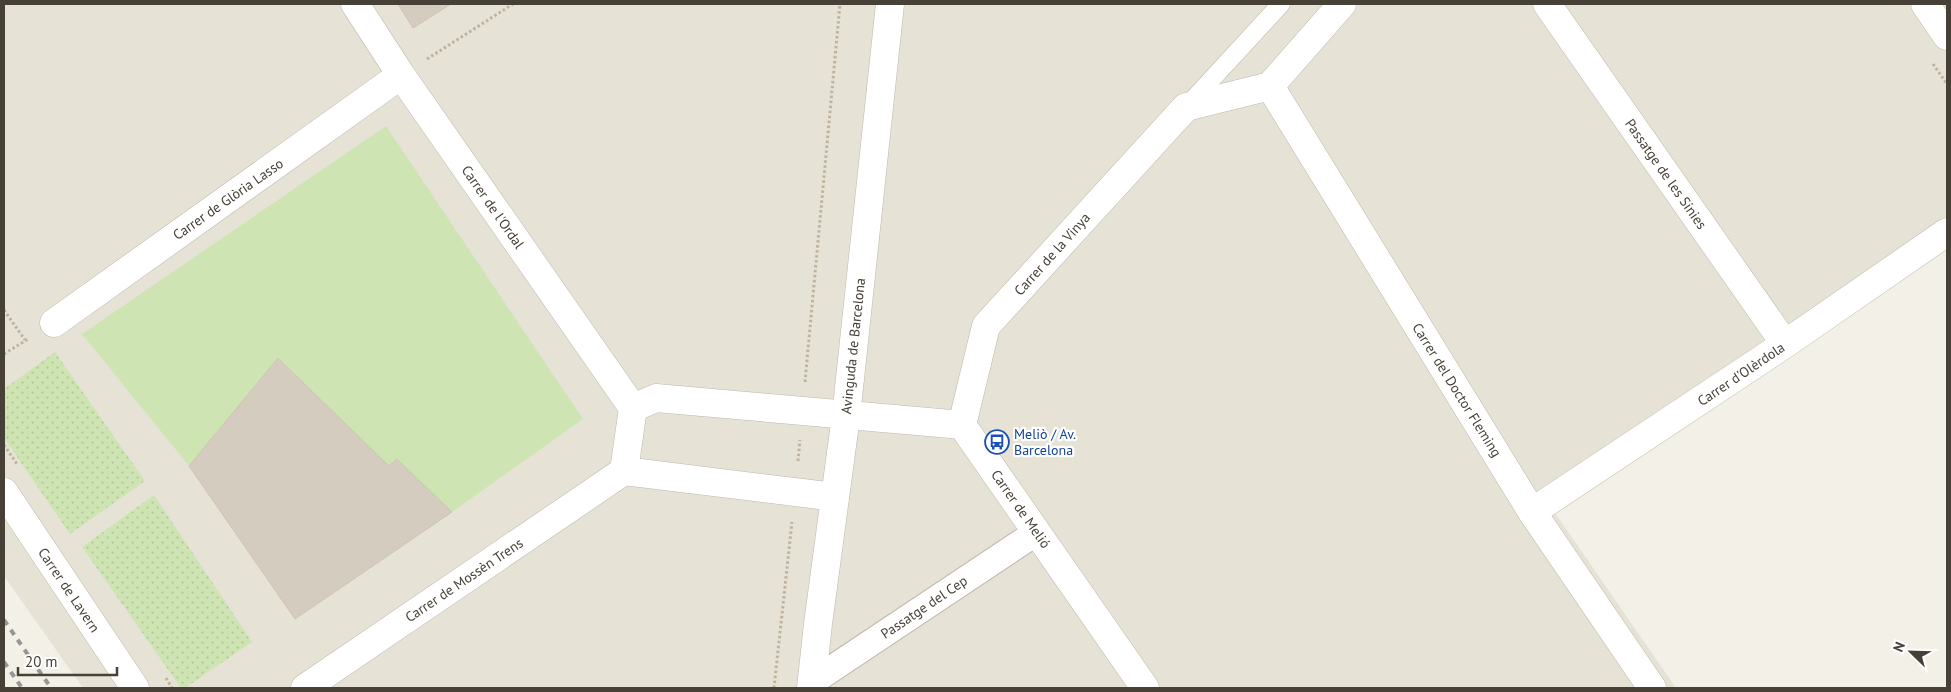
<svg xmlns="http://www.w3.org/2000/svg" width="1951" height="692" font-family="'PT Sans',sans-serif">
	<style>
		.residential { fill: #e7e2d6 }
		.green { fill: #cee5b3 }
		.park { fill: url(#park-dots) }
		.building { fill: #d4ccbe; stroke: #cec4b2 }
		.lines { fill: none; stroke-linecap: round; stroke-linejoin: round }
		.service-casing { stroke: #beb8ab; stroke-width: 19 }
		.pedestrian-casing { stroke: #beb8ab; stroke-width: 28 }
		.minor-casing { stroke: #beb8ab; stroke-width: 29 }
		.tertiary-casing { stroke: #beb8ab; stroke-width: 29 }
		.path { stroke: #bfb39d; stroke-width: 3; stroke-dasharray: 2.5 2.5; stroke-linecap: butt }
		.service { stroke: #fff; stroke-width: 18 }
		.pedestrian { stroke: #fff; stroke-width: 26 }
		.minor { stroke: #fff; stroke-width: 28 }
		.tertiary { stroke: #fff; stroke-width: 28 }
		.rail { stroke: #969696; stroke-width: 4; stroke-dasharray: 6 6; stroke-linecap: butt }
		.labels { text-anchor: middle; stroke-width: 4.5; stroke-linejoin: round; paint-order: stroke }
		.street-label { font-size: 14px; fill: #464037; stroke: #fff }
		.transit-label { font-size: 14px; fill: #164399; stroke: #fff; text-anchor: start }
	</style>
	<defs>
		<pattern id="park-dots" width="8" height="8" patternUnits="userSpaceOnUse" patternTransform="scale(1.25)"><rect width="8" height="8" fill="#cee5b3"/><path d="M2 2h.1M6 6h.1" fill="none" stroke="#b2c69b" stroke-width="1.8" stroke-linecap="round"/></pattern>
	</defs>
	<rect width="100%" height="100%" fill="#f3f0e8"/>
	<path class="residential" d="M4,4H1947V232L1551,507L1676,688H83L4,576Z"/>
	<path class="green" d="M386,126L583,419L452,512L397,459L389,466L279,358L189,466L82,334Z"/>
	<path class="park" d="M55,352L145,481L70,534L4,438V389Z
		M154,495L252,642L185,688H181L82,547Z"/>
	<path class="building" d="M398,4H451L413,28Z
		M278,358L389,466L397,459L452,512L295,619L189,466Z"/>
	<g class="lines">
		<g class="service-casing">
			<path id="service" d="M1187,106L1281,4"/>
		</g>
		<g class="pedestrian-casing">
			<path id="pedestrian" d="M812,682L1037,532"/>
		</g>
		<g class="minor-casing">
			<path id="minor" d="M355,4L401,75L633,408
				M1547,4L1785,344
				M1925,4L1947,36
				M1270,86L1532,512L1652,688
				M54,323L401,75
				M633,408L656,398L962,425L1145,688
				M962,425L986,326L1186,107L1270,86L1342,4
				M624,471L633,408
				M4,492L135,688
				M1532,512L1785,344L1947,232
				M305,688L624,471L835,497"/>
		</g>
		<g class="tertiary-casing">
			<path id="tertiary" d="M811,688L818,624L846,416L890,4"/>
		</g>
		<path class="path" d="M427,59L513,4
			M1933,64L1947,84
			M4,310L25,340
			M4,354L28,339
			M805,382L840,4
			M4,445L17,464
			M798,461L800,440
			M166,678L172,688
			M774,688L792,522"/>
		<use href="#service" class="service"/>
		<use href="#pedestrian" class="pedestrian"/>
		<use href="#minor" class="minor"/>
		<use href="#tertiary" class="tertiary"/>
		<path class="rail" d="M4,620L51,688
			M4,662L22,688"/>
	</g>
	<defs>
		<g id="bus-ring" transform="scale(1.25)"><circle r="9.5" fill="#fff" stroke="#1a4fb4" stroke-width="1.5"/><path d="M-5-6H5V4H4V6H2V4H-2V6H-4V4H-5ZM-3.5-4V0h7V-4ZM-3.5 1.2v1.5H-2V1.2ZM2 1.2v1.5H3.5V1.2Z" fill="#1a4fb4"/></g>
	</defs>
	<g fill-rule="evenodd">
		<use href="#bus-ring" x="997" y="442"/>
	</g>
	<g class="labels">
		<g class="street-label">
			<text transform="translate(1666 174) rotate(55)" y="5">Passatge de les Sínies</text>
			<text transform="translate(228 199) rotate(-35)" y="5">Carrer de Glòria Lasso</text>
			<text transform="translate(493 207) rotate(55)" y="5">Carrer de l'Ordal</text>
			<text transform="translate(1052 254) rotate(-48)" y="5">Carrer de la Vinya</text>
			<text transform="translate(853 346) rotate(-84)" y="5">Avinguda de Barcelona</text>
			<text transform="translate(1741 374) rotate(-34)" y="5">Carrer d'Olèrdola</text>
			<text transform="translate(1457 390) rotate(58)" y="5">Carrer del Doctor Fleming</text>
			<text transform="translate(1021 509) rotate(55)" y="5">Carrer de Melió</text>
			<text transform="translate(464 580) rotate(-34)" y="5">Carrer de Mossèn Trens</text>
			<text transform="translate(69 590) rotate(56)" y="5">Carrer de Lavern</text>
			<text transform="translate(924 607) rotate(-34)" y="5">Passatge del Cep</text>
		</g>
		<g class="transit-label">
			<text x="1014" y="439">Meliò / Av.<tspan x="1014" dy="16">Barcelona</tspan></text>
		</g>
	</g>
	<rect width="1951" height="692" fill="none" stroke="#464037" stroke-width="10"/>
	<g transform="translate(1911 652) rotate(293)" stroke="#ffffff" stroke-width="4" paint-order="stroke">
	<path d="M0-4L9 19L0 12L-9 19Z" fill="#464037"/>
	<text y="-8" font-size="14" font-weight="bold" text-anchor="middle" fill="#464037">N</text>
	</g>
	<path d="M18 667v8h99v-8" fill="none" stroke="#464037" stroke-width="2.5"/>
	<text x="25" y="667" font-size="15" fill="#464037" stroke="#ffffff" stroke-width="4" paint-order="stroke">20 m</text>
</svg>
